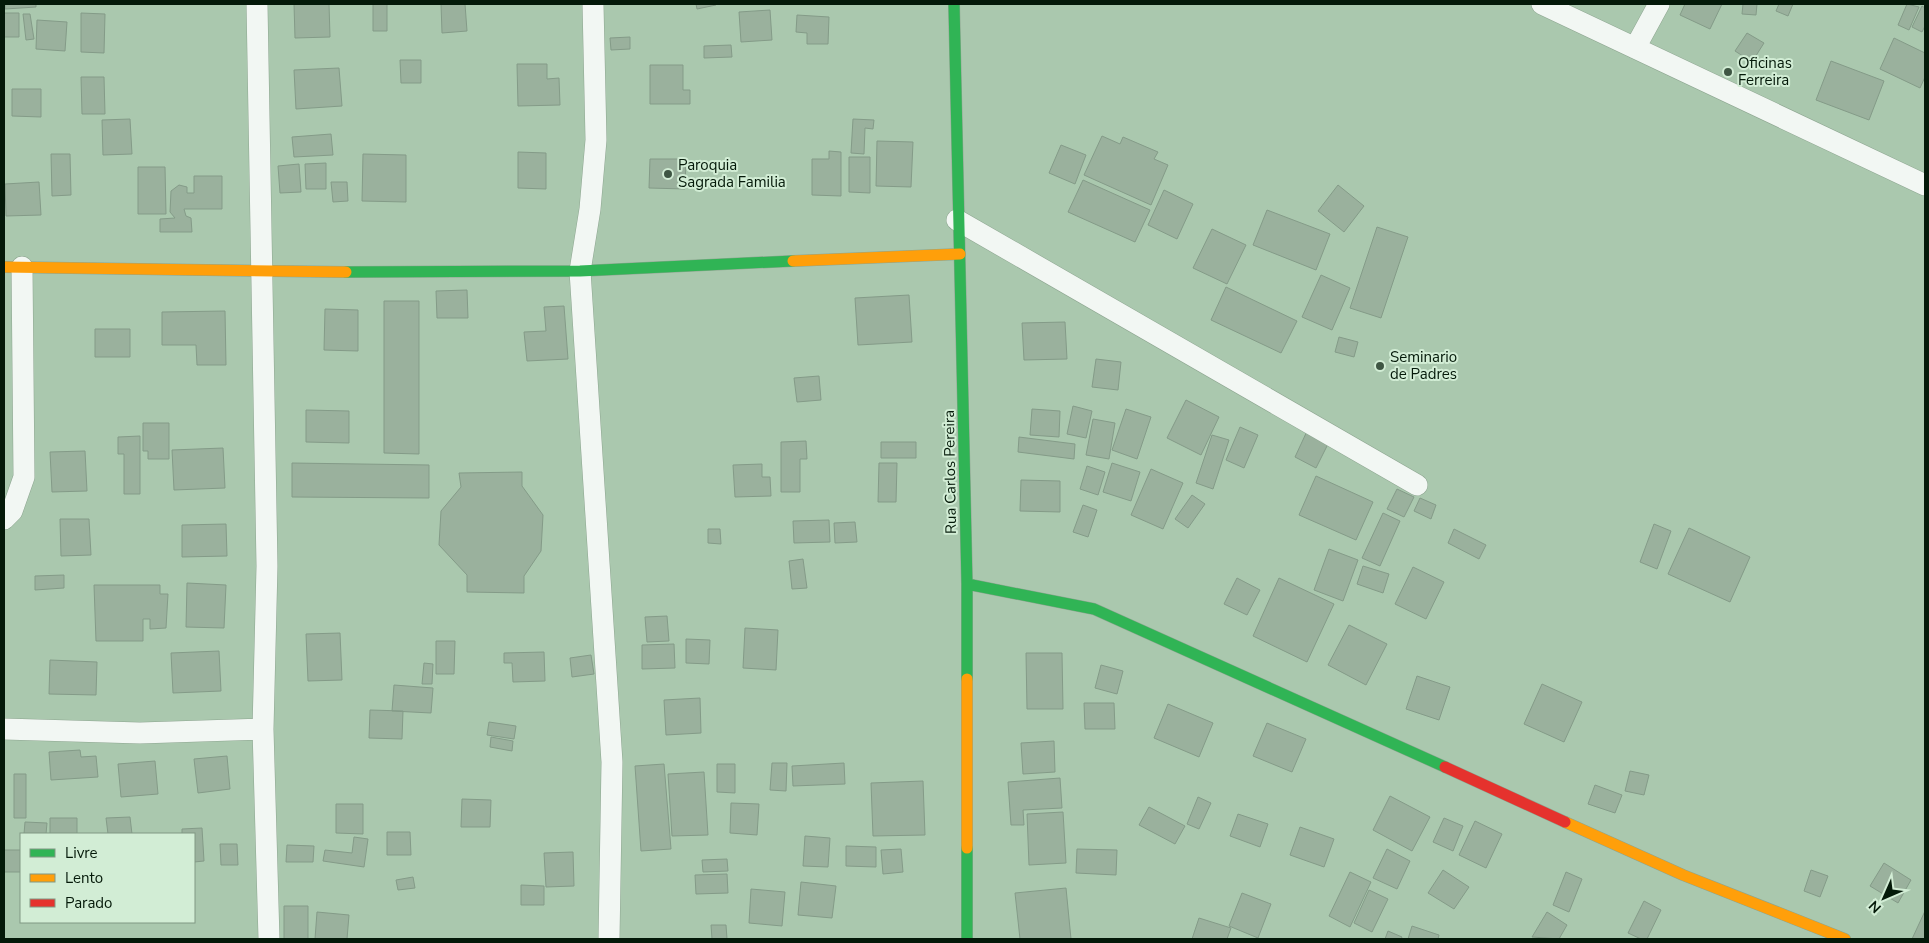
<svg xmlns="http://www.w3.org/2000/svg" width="1929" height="943" font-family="'Nunito Sans',sans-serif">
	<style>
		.building { fill: #9ab19d; stroke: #849b88 }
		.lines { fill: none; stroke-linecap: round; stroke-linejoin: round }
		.street-casing { stroke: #8da590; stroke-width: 22 }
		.fast-casing { stroke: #8da590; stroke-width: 12 }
		.slow-casing { stroke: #8da590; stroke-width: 12 }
		.jam-casing { stroke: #8da590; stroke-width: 12 }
		.street { stroke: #f2f7f3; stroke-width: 21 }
		.fast { stroke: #30b455; stroke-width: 11 }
		.slow { stroke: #ff9f0a; stroke-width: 11 }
		.jam { stroke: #e5322d; stroke-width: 11 }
		.poi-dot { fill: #3e5643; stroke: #d2edd5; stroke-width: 2 }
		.labels { text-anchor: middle; stroke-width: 4; stroke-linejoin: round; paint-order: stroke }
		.poi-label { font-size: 15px; fill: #041909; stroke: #d2edd5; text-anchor: start }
		.street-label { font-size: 15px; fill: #041909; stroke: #d2edd5 }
	</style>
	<rect width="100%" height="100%" fill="#aac8ae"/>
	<path class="building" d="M5,4H36V7L5,9Z
		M294,4H329L330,37L295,38Z
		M373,4H387V31H373Z
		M441,4H465L467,31L442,33Z
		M696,4H716V5L697,9Z
		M1685,4H1722L1710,29L1680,15Z
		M1743,4H1757L1756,15L1742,14Z
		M1779,4H1793L1788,16L1776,11Z
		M1907,4L1919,7L1909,30L1898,25Z
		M1922,6L1925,8V26L1922,32L1912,27Z
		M770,10L772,40L741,42L739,12Z
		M4,13H19V37H4Z
		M81,13L105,14L104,53L81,52Z
		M23,14H30L34,39L26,40Z
		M797,15L829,17L828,44H807V33L796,32Z
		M37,20L67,22L65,51L36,49Z
		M1747,33L1764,43L1752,62L1735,51Z
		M630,37V49L611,50L610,38Z
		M1894,38L1925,53V77L1920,88L1880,69Z
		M731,45L732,57L704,58V46Z
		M400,60H421V83H401Z
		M1831,61L1884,81L1869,120L1816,100Z
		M517,64H547V79L559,78L560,105L518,106Z
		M650,65H683V90H690V104H650Z
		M339,68L342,106L296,109L294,70Z
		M81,77H104L105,114H82Z
		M12,89H41V117L12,116Z
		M130,119L132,154L103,155L102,120Z
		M853,119L874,120L873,129L865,128L864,154L851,153Z
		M331,134L333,155L294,157L292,137Z
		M1102,136L1120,144L1123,137L1158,152L1154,159L1168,165L1151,205L1084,175Z
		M877,141L913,142L911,187L876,186Z
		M1061,145L1086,155L1075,184L1049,173Z
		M829,151L841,152V196L812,195V159H829Z
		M518,152L546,153V189L518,188Z
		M51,154H70L71,195L52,196Z
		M363,154L406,155V202L362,201Z
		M849,157H870V193L849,192Z
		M650,159H686L685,189L649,188Z
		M326,163V189H306L305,164Z
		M299,164L301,192L280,193L278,166Z
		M138,167H165L166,214H138Z
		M194,176H222V209H184L186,216L191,218L192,232H160V219L175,218L170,212L171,191L179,185L187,187V193H194Z
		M1083,180L1150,210L1135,242L1068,212Z
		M39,182L41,215L6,216L5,184Z
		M331,182H347L348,201L333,202Z
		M1338,185L1364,206L1344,232L1318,211Z
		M1164,190L1193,204L1177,239L1148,225Z
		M1267,210L1330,234L1316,270L1253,245Z
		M1377,227L1408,237L1381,318L1350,308Z
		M1212,229L1246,245L1227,284L1193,268Z
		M1321,275L1350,288L1332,330L1302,317Z
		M1226,287L1297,321L1281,353L1211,320Z
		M467,290L468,318H437L436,291Z
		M909,295L912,342L858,345L855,298Z
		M384,301H419V454L384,453Z
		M564,306L568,359L527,361L524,332L546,331L544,307Z
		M325,309L358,310V351L324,350Z
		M225,311L226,365H197L196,345H162V312Z
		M1065,322L1067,359L1024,360L1022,323Z
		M95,329H130V357H95Z
		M1339,337L1358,342L1354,357L1335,352Z
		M1096,359L1121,362L1118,390L1092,387Z
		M819,376L821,400L797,402L794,378Z
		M1186,400L1219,417L1201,455L1167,438Z
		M1073,406L1092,411L1086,438L1067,434Z
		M1032,409L1060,411L1059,437L1030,435Z
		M1126,409L1151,417L1137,459L1112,450Z
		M306,410L349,411V443L306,442Z
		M1093,419L1115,423L1109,459L1086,455Z
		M143,423H169V459H148V451H143Z
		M1240,427L1258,435L1244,468L1226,460Z
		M1308,429L1330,440L1316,468L1295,457Z
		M1212,435L1229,440L1213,489L1196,483Z
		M140,436V494H124V454H118V437Z
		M1019,437L1075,444L1074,459L1018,452Z
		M806,441L807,459H800V492H781V442Z
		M881,442H916V458H881Z
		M223,448L225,488L174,490L172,450Z
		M85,451L87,491L52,492L50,452Z
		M292,463L429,465V498L292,497Z
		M879,463H897L896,502H878Z
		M1112,463L1140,472L1131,501L1103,492Z
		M762,464V477H770L771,496L735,497L733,465Z
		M1087,466L1105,472L1098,495L1080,489Z
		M1151,469L1183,483L1163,529L1131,515Z
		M522,472V486L543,515L541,551L524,576V593L467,592V575L439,545L441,511L461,487L459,473Z
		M1316,476L1373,502L1356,540L1299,515Z
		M1021,480L1060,481V512L1020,511Z
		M1397,489L1414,497L1404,517L1387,509Z
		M1192,495L1205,504L1188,528L1175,519Z
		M1420,498L1436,505L1431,519L1414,511Z
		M1083,505L1097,510L1088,537L1073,532Z
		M1383,513L1400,521L1380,566L1362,558Z
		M60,519H89L91,555L61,556Z
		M829,520L830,542L794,543L793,521Z
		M855,522L857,542L835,543L834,523Z
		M226,524L227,556L182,557V525Z
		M1654,524L1671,531L1657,569L1640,562Z
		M1689,528L1750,557L1730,602L1668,574Z
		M708,529H720L721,544L708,543Z
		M1454,529L1486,545L1479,559L1448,543Z
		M1329,549L1358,560L1343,601L1314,590Z
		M803,559L807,588L792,589L789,561Z
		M1363,566L1389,574L1383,593L1357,584Z
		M1413,567L1444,582L1426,619L1395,604Z
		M64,575V588L35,590V576Z
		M1237,578L1260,590L1247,615L1224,604Z
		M1279,578L1334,604L1307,662L1253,636Z
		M187,583L226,585L224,628L186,627Z
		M94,585H160V594H168L166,628L150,629V619H143V641H96Z
		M667,616L669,641L647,642L645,617Z
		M1349,625L1387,644L1366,685L1328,665Z
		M745,628L778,630L776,670L743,668Z
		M340,633L342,680L308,681L306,634Z
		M686,639L710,640L709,664L686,663Z
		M436,641H455L454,674H436Z
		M674,644L675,668L642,669V645Z
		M219,651L221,691L173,693L171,653Z
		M544,652L545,681L513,682L512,663H504V653Z
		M1026,653H1062L1063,709H1027Z
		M591,655L594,674L572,677L570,658Z
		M50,660L97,662L96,695L49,694Z
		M424,663L433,664L432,684H422Z
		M1101,665L1123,671L1117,694L1095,688Z
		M1417,676L1450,687L1439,720L1406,709Z
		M1542,684L1582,702L1564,742L1524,724Z
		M394,685L433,688L431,713L392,711Z
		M700,698L701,733L666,735L664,700Z
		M1084,703H1114L1115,729H1085Z
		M1168,704L1213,723L1199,757L1154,738Z
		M370,710L403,711L402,739L369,738Z
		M489,722L516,726L514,739L487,735Z
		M1267,723L1306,739L1292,772L1253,756Z
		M491,737L513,741L512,751L490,747Z
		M1054,741L1055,772L1023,774L1021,743Z
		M80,750L81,757L96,756L98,777L51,780L49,752Z
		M227,756L230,789L198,793L194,759Z
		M155,761L158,794L121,797L118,764Z
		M772,763H787L786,791L770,790Z
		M844,763L845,784L793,786L792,766Z
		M664,764L671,849L641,851L635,766Z
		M717,764H735V793L717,792Z
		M1630,771L1649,775L1644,795L1625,791Z
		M704,772L708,835L672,836L668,774Z
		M14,774H26V818H14Z
		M1060,778L1062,808L1023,810L1024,825H1011L1008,782Z
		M923,781L925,835L873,836L871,783Z
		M1595,785L1622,795L1615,813L1588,804Z
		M1390,796L1430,817L1412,851L1373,830Z
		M1198,797L1211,803L1199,829L1187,824Z
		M462,799L491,800L490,827H461Z
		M731,803L759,804L757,835L730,833Z
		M336,804H363V834L336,833Z
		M1149,807L1185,826L1175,844L1139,825Z
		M1063,812L1066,863L1029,865L1027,814Z
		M1238,814L1268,824L1260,847L1230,836Z
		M130,817L132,834H108L106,818Z
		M50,818H77V834H50Z
		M1444,818L1463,826L1453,851L1433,842Z
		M1475,821L1502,834L1486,868L1459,855Z
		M25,822L47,823L46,834H24Z
		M1300,827L1334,839L1324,867L1290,855Z
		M202,828L204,861L194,862V834H182V829Z
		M387,832H410L411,855H387Z
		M805,836L830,838L828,867L803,866Z
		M354,837L368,839L364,867L323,861L325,850L352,853Z
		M220,844H237L238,865H221Z
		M287,845L314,846L313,862H286Z
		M846,846L876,847V867L846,866Z
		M901,849L903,872L883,874L881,850Z
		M1077,849L1117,850L1116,875L1076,873Z
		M1387,849L1410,861L1397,889L1373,878Z
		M4,850H21V872H4Z
		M573,852L574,886L546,887L544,853Z
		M727,859L728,871L703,872L702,860Z
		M1884,863L1911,880L1898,903L1870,886Z
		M1443,870L1469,887L1454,909L1428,893Z
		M1811,870L1828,876L1820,897L1804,891Z
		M1350,872L1371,882L1350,927L1329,916Z
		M1566,872L1582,879L1569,912L1553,905Z
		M727,874L728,893L696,894L695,875Z
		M413,877L415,888L398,890L396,880Z
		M801,882L836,886L832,918L798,915Z
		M521,885L544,886V905H521Z
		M1066,888L1071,939H1020L1015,893Z
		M751,889L785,892L782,926L749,923Z
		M1369,890L1388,899L1372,932L1354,923Z
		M1242,893L1271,904L1258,938L1229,926Z
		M1644,901L1661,910L1647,939H1641L1628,933Z
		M284,906H308V939H284Z
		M1925,911V939H1912Z
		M317,912L349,915L347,939H315Z
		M1547,912L1567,925L1559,939L1532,937Z
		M1199,918L1231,928L1227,939H1192Z
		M711,925H726L727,939H712Z
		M1412,926L1439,935L1438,939H1408Z
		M1388,931L1402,937L1401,939H1385Z"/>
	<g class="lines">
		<g class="street-casing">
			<path id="street" d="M257,4L267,566L263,729L269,939
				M593,4L596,140L590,209L580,271L612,762L609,939
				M1542,4L1925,185
				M1635,48L1659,4
				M957,220L1417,485
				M4,519L12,511L24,477L22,267
				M4,729L140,733L263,729"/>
		</g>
		<g class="fast-casing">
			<path id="fast" d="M954,4L967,584V679
				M346,272L580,271L793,261
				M967,584L1094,609L1445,767
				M967,848V939"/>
		</g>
		<g class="slow-casing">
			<path id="slow" d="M793,261L960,254
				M4,267L346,272
				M967,679V848
				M1565,822L1683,875L1845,939"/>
		</g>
		<g class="jam-casing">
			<path id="jam" d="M1445,767L1565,822"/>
		</g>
		<use href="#street" class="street"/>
		<use href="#fast" class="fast"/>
		<use href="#slow" class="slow"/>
		<use href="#jam" class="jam"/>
	</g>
	<g class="poi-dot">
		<circle cx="1728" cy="72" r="5"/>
		<circle cx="668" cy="174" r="5"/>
		<circle cx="1380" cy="366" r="5"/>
	</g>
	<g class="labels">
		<g class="poi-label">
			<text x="1738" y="68">Oficinas<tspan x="1738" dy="17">Ferreira</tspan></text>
			<text x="678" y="170">Paroquia<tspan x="678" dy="17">Sagrada Familia</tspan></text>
			<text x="1390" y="362">Seminario<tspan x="1390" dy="17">de Padres</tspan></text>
		</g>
		<g class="street-label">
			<text transform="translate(950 472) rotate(-91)" y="5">Rua Carlos Pereira</text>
		</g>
	</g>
	<rect width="1929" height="943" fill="none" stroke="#041909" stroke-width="10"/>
	<rect x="20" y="833" width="175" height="90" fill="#d2edd5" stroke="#809883"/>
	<rect x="30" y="849" width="25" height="8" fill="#30b455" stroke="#809883"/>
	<text x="65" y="858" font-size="15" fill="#041909">Livre</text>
	<rect x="30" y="874" width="25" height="8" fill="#ff9f0a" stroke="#809883"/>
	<text x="65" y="883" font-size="15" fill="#041909">Lento</text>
	<rect x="30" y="899" width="25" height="8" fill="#e5322d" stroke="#809883"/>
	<text x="65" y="908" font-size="15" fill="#041909">Parado</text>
	<g transform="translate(1884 898) rotate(225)" stroke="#d2edd5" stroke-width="4" paint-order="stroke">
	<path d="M0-4L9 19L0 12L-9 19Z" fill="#041909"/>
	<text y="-8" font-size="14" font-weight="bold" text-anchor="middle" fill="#041909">N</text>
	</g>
</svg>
